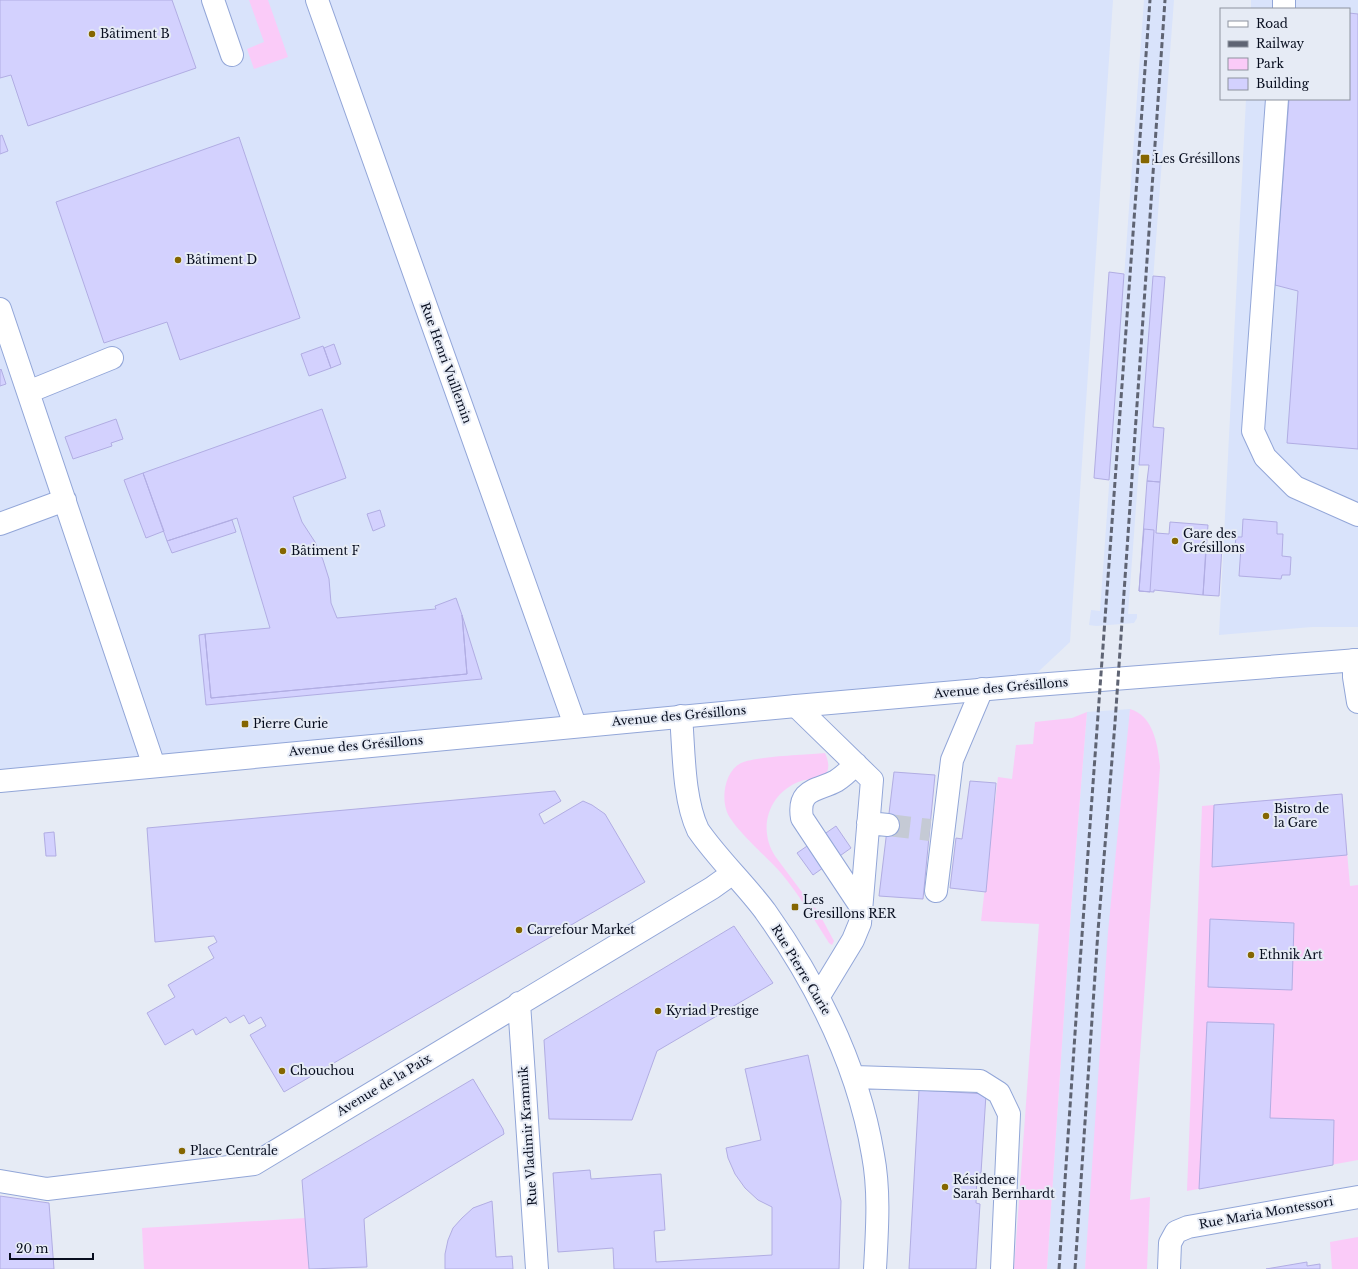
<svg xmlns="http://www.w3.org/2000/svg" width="1358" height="1269" font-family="'Libre Baskerville',serif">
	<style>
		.built { fill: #d9e3fb }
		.green { fill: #facbf8 }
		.building { fill: #d3d1fe; stroke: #b1ade3 }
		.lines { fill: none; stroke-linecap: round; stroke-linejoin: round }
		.minor-tunnel { stroke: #c5cad5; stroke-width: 22; stroke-dasharray: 22 11; stroke-linecap: butt }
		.minor-casing { stroke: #92a6d8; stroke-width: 24 }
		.major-casing { stroke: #92a6d8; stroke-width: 24 }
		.minor { stroke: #fff; stroke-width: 22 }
		.major { stroke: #fff; stroke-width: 22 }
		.rail { stroke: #5f6473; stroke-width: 3; stroke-dasharray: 6 3; stroke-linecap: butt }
		.poi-dot { fill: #856600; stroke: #e6ebf5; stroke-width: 1.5 }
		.labels { text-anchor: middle; stroke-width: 4; stroke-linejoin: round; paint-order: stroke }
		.poi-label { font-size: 12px; fill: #080e1f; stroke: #e6ebf5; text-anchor: start }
		.street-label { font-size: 12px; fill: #080e1f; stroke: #e6ebf5 }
	</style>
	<rect width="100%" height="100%" fill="#e6ebf5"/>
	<path class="built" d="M0,0H1113L1070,642L1023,686L0,781Z
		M1144,0H1174L1128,614H1137V618L1134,623L1096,626L1089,625L1091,610L1100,611Z
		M1251,0H1358V627H1312L1219,635L1246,99H1349V9H1251Z
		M1130,709L1085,1269H1047L1071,910L1087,712Z"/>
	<path class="green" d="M249,0H268L288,57L254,69L247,49L264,42Z
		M1130,709C1154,716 1158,746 1160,767L1130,1200L1150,1197L1147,1269H1085L1108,932Z
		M1087,712L1071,910L1047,1269H1014L1039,924L981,921L998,777L1012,779L1016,745L1033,744L1035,722L1072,718Z
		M825,753C828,760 831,769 824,776C820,781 807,778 801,781C769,792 757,828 775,856L813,907L821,911V917L834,941L832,945L829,943C814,919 799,895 781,873C768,858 733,828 727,812C721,797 725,771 741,763C756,756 806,755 825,753Z
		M1342,794L1350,886L1358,885V1160L1187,1191L1202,806Z
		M305,1218L309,1269H144L142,1228Z
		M1358,1237V1269H1332L1330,1242Z"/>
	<path class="building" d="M0,0H172L196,68L28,126L11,75L0,78Z
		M1349,13L1358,14V449L1287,443L1298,291L1275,285L1289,99H1349Z
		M2,135L8,151L0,154V136Z
		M239,137L300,318L180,360L167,322L104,343L56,202Z
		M1109,272L1124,274L1109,480L1094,478Z
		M1153,276L1165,277L1153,427L1164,428L1160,482L1147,481L1149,465H1139Z
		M334,344L341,364L331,368L324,348Z
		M323,346L331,368L309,376L301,354Z
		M1,369L6,384L0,386V370Z
		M322,409L346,478L293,497L302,522L315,542L323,560L329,579L331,603L337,618L436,609L435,606L456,598L462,615L467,674L211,698L205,634L270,628L237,518L167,541L143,473Z
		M116,419L123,439L111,443L112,446L73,459L65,437Z
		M143,473L164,531L146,538L124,480Z
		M1147,481L1160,482L1156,533L1169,534L1170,522L1208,525L1203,595L1154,590V592L1139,591Z
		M380,510L385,526L373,531L367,514Z
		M1243,519L1277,522V534H1283L1282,556L1291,557L1290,575H1282L1281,579L1239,576L1241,547L1235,546L1236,537H1242Z
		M232,520L236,532L172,553L167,541Z
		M1144,529L1154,530L1150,592L1139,591Z
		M1206,546H1222L1219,596L1203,595Z
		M462,615L482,679L206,705L199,635L205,634L211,698L467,674Z
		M894,772L935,775L923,899L879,896Z
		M970,781L996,783L986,892L950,888L956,838L962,839Z
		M555,791L561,801L539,814L544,824L583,801L592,805L605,814L645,882L284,1092L250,1035L266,1026L261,1017L249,1024L244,1015L230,1023L226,1017L196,1035L193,1029L165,1045L147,1013L175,997L168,985L214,958L208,947L217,942L214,936L155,942L147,828Z
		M1342,794L1347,855L1212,867L1214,805Z
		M836,826L851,848L813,875L797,853Z
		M54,832L56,856H46L44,833Z
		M1210,919L1294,923L1292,990L1208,987Z
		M734,926L773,983L657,1051L632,1120L549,1119L544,1040Z
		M1207,1022L1274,1024L1270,1118L1334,1120L1333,1165L1199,1189Z
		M808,1055L841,1201L839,1269H614L613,1248L558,1252L553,1173L590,1170L591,1179L661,1174L665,1230L654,1231L656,1262L772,1255V1207L758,1200L745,1188L735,1174L728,1158L726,1148L761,1140L745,1069Z
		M473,1079L503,1129L504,1134L364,1219L367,1267L309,1269L302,1180Z
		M919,1090L986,1094L981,1173H977L976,1203L980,1204L976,1269H909Z
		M0,1196L49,1203L54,1269H0Z
		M492,1201L496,1257L512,1256L513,1269H445V1254L448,1240L453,1228L462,1218L473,1208Z
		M1307,1262V1266L1320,1264V1269H1266Z"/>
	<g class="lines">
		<path class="minor-tunnel" d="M888,825L930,830"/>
		<g class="minor-casing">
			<path id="minor" d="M213,0L232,55
				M317,0L575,725
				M1284,9V0
				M1277,99L1253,431L1265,457L1295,487L1358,515
				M0,309L154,766
				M28,392L112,358
				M0,524L65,500
				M1354,660V677L1358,702
				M796,706L872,780L860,923L853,940L819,996
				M681,716C684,751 683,798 698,830C718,859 744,883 765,911C817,984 858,1065 873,1155C880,1192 877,1231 875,1269
				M856,764C850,770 844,776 836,781C818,791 797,788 802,818L861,907
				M868,823L888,825
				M936,891L952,760L982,689
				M519,1003L537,1269
				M854,1077L980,1081L999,1093L1009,1114L1002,1269
				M0,1181L47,1189L254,1164L712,888L733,873
				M1169,1269L1170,1243L1176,1232L1188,1227L1358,1197"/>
		</g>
		<g class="major-casing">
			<path id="major" d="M0,781L796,706L1023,686L1358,660"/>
		</g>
		<use href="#minor" class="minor"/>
		<use href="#major" class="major"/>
		<path class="rail" d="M1059,1269L1077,1004L1150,0
			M1075,1269L1098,931L1115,723L1165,0"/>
	</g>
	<g class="poi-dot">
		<circle cx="92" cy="34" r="4"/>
		<rect x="1140" y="154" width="10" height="10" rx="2"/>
		<circle cx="178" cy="260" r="4"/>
		<circle cx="1175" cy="541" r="4"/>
		<circle cx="283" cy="551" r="4"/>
		<rect x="241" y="720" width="8" height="8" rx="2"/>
		<circle cx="1266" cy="816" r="4"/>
		<rect x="791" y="903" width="8" height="8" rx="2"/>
		<circle cx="519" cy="930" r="4"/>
		<circle cx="1251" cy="955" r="4"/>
		<circle cx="658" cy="1011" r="4"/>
		<circle cx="282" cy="1071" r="4"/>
		<circle cx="182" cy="1151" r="4"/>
		<circle cx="945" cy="1187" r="4"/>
	</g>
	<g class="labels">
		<g class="poi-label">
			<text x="100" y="38">Bâtiment B</text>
			<text x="1154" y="163">Les Grésillons</text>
			<text x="186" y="264">Bâtiment D</text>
			<text x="1183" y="538">Gare des<tspan x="1183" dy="14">Grésillons</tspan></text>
			<text x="291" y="555">Bâtiment F</text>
			<text x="253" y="728">Pierre Curie</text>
			<text x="1274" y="813">Bistro de<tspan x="1274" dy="14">la Gare</tspan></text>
			<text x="803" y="904">Les<tspan x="803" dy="14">Gresillons RER</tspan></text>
			<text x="527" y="934">Carrefour Market</text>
			<text x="1259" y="959">Ethnik Art</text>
			<text x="666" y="1015">Kyriad Prestige</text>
			<text x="290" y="1075">Chouchou</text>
			<text x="190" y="1155">Place Centrale</text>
			<text x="953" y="1184">Résidence<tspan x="953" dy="14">Sarah Bernhardt</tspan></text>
		</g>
		<g class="street-label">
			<text transform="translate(446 363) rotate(70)" y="4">Rue Henri Vuillemin</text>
			<text transform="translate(1001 688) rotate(-5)" y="4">Avenue des Grésillons</text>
			<text transform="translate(679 716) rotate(-5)" y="4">Avenue des Grésillons</text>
			<text transform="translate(356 746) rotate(-5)" y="4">Avenue des Grésillons</text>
			<text transform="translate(801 970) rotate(59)" y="4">Rue Pierre Curie</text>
			<text transform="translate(384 1085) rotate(-31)" y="4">Avenue de la Paix</text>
			<text transform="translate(528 1136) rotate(-94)" y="4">Rue Vladimir Kramnik</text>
			<text transform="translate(1266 1213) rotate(-10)" y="4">Rue Maria Montessori</text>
		</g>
	</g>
	<rect x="1220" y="8" width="130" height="92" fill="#e6ebf5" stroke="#8d939f"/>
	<rect x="1228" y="21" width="20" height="6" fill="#ffffff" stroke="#8d939f"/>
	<text x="1256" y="28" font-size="12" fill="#080e1f">Road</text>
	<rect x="1228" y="41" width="20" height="6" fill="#5f6473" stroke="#8d939f"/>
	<text x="1256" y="48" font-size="12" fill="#080e1f">Railway</text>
	<rect x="1228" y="58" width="20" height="12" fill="#facbf8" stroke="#8d939f"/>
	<text x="1256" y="68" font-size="12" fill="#080e1f">Park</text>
	<rect x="1228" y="78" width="20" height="12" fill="#d3d1fe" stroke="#8d939f"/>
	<text x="1256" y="88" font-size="12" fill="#080e1f">Building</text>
	<path d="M10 1253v6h83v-6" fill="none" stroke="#080e1f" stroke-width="2"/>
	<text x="16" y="1253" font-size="12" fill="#080e1f" stroke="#e6ebf5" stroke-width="3" paint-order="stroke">20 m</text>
</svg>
